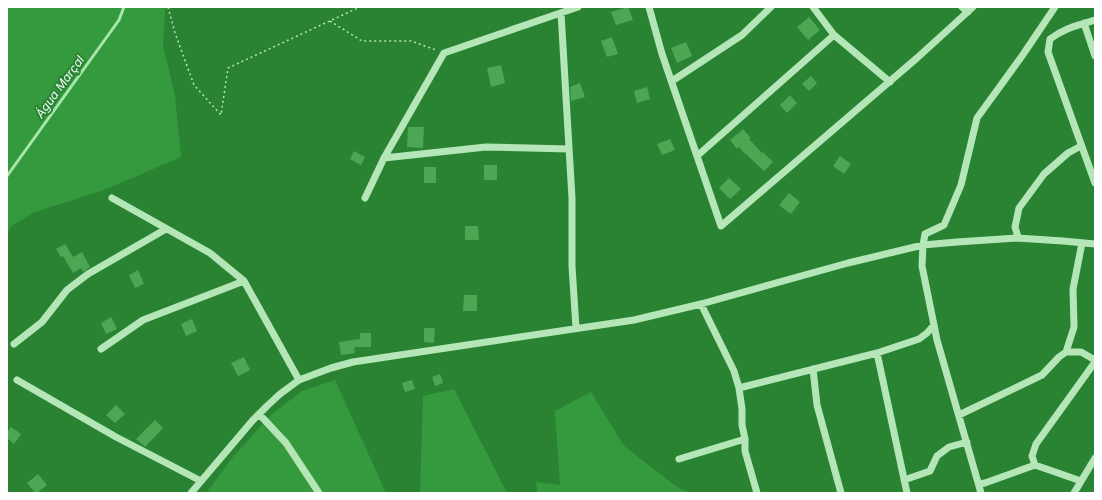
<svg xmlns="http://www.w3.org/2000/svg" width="1102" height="500" font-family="Inter,sans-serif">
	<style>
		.green { fill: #359a3e }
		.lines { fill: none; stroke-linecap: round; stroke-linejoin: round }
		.stream { stroke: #a8e6ad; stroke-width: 3 }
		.building { fill: #4ba753 }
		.path { stroke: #b4e6b8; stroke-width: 1.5; stroke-dasharray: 2 3; stroke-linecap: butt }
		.minor { stroke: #b4e6b8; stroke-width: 7 }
		.labels { text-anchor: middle; stroke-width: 4; stroke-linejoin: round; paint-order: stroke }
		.water-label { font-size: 12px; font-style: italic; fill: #f2fcf3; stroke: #2a8333 }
	</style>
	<rect width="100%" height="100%" fill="#2a8333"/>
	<path class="green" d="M7,7H165L163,45L175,96L181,157L104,190L35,212L11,226L7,234Z
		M335,380L386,493H206L233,457L272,414L302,391Z
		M454,389L507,493H420L423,396Z
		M591,392L624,446L677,487L691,493H538L536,482L560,485L555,411Z"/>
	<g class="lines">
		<path class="stream" d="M7,176L119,20L124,7"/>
	</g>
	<path class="building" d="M628,7L633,20L616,25L611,12Z
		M809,17L820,30L808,40L797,27Z
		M612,37L618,54L607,57L601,41Z
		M686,42L692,56L677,63L671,48Z
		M501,65L505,83L491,87L487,68Z
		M811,76L817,83L809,91L802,84Z
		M580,83L585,97L571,101L570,87Z
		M647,87L650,99L637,103L634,91Z
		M790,95L797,103L787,113L780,105Z
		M408,127H424L423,148L407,147Z
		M743,129L751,138L749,139L762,153L763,152L773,162L764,171L746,154H745L739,147L737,149L730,140Z
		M670,139L675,150L662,155L657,144Z
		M354,151L365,157L361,165L350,159Z
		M840,156L851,164L844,174L833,166Z
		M484,165H497V180H484Z
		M424,167H436V183H424Z
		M729,178L741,189L730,199L719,188Z
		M789,193L800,202L791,214L779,205Z
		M465,226H478L479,240H465Z
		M65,244L73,257L82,252L90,267L83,272L81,268L73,273L63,256L61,257L56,249Z
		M138,270L144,284L135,288L129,275Z
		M464,295H477V311H463Z
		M111,317L117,329L106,334L101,323Z
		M192,319L197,331L186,336L181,324Z
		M424,328H435L434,343L424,342Z
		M360,333H371V347H354L355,353L341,355L339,342L360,339Z
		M244,357L250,370L238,376L231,363Z
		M440,374L443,383L435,386L432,377Z
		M412,380L415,389L405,392L402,383Z
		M116,405L125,414L115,423L106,415Z
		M155,420L163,428L145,447L136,439Z
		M11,427L21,434L14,444L7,438V432Z
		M38,474L47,485L37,493H35L27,483Z"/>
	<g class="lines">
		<path class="path" d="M168,7L175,33L194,85L221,115L228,68L360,7
			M330,21L362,41H411L436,50"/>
		<path class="minor" d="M649,7L662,54L721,226L917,58L973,7
			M813,7L834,35L890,82
			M962,7L968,12
			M561,13L572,198V266L576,328
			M1095,20C1077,26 1066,27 1050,39L1048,52L1095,183
			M1084,23L1095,56
			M672,81L742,35L771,7
			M697,156L834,35
			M384,158L486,147L569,149
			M112,198L210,253L244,281L299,380
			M365,198L384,158L444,53L578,7
			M1017,238L1018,237L1015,227L1019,208L1044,174L1068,153L1081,146
			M701,304L734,371L739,388L742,409V425L745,439V451L757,493
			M14,344L42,322L67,290L88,274L166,229
			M101,349L143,320L244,281
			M1066,352L1074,327L1073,289L1082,243
			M877,353L907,493
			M813,369L817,405L841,493
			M17,380L116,437L201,481
			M739,388L877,353L919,339L927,333L934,325
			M259,414L286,443L319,493
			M959,415L1042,375L1059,357L1066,352H1081L1095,360
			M679,459L745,439
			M1035,465L1032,456L1036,444L1095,362
			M904,480L930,471L937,456L949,447L967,442
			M979,484L985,483L1035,465L1081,481
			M191,493L253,420L267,406L280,394L299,380L331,368L353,362L634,320L701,304L848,263L923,245L957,242L1017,238L1063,241L1095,244
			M981,493L937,340L922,266L923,245L925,234L944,225L961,185L977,118L1022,56L1055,7
			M1074,493L1095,458"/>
	</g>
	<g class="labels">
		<g class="water-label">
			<text transform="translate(60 87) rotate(-54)" y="4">Água Marçal</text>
		</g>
	</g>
	<rect width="1102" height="500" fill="none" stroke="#ffffff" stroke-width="16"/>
</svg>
